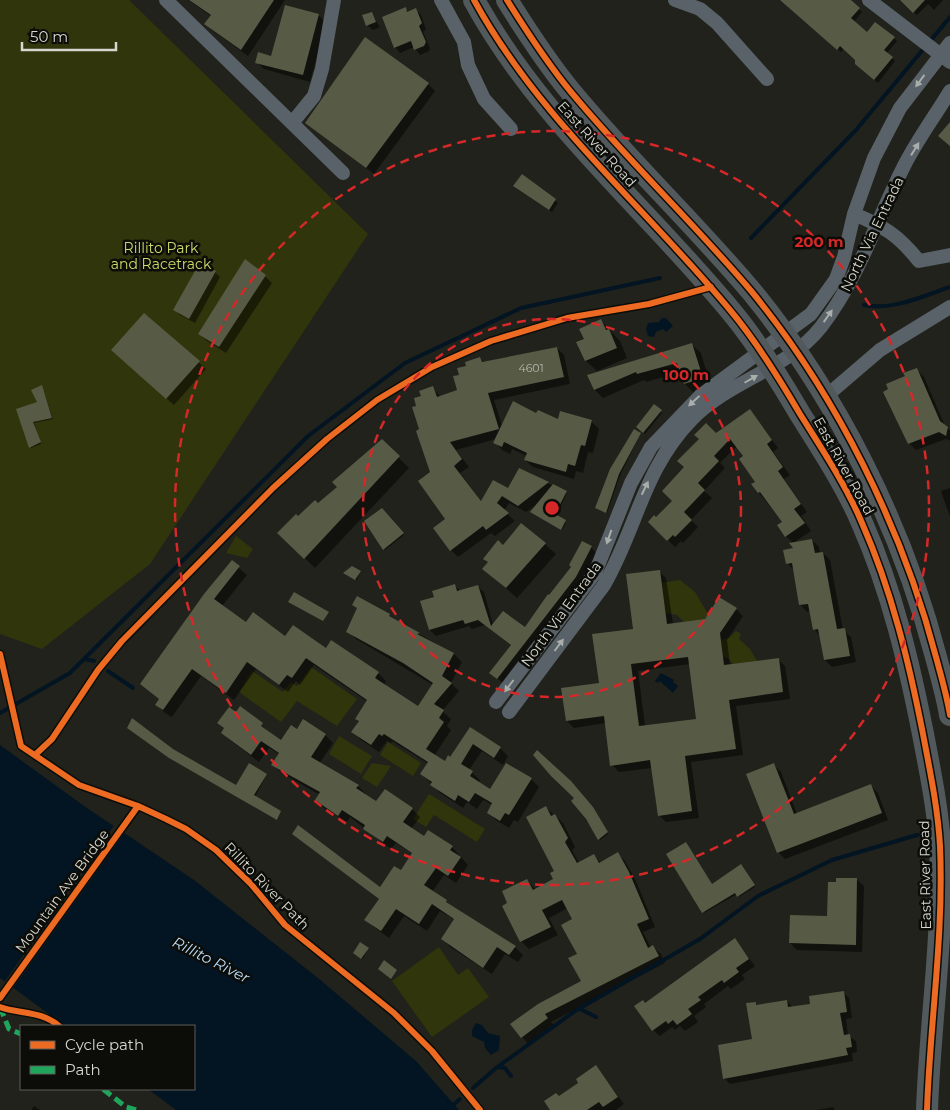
<svg xmlns="http://www.w3.org/2000/svg" width="950" height="1110" font-family="Montserrat,sans-serif">
	<style>
		.green { fill: #31350c }
		.water { fill: #031422 }
		.pier { fill: #21221b }
		.shadow { fill: #0007; fill-rule: evenodd }
		.lines { fill: none; stroke-linecap: round; stroke-linejoin: round }
		.stream { stroke: #031422; stroke-width: 4 }
		.building { fill: #575a45; fill-rule: evenodd }
		.street { stroke: #596268; stroke-width: 14 }
		.primary { stroke: #51595c; stroke-width: 22 }
		.quiet { stroke: #20a55d; stroke-width: 5; stroke-dasharray: 10 5; stroke-linecap: butt }
		.cycleway-casing { stroke: #0c0d08; stroke-width: 9 }
		.cycleway { stroke: #ed6a23; stroke-width: 6 }
		.oneway { fill: #aaaeab }
		.ring { fill: none; stroke: #d62828; stroke-width: 2.5; stroke-dasharray: 9 6 }
		.labels { text-anchor: middle; stroke-width: 5; stroke-linejoin: round; paint-order: stroke }
		.number-label { font-size: 11px; fill: #b6b8ac }
		.street-label { font-size: 14px; fill: #d6d7cf; stroke: #0c0d08 }
		.park-label { font-size: 14px; fill: #cedc68; stroke: #0c0d08 }
		.water-label { font-size: 15px; font-style: italic; fill: #badefc; stroke: #0c0d08 }
		.centre { fill: #d62828; stroke: #0c0d08; stroke-width: 2.5 }
		.ring-label { font-size: 15px; text-anchor: middle; font-weight: bold; fill: #d62828; stroke: #0c0d08; stroke-width: 5; stroke-linejoin: round; paint-order: stroke }
	</style>
	<rect width="100%" height="100%" fill="#21221b"/>
	<path class="green" d="M0,0H129L368,234L150,564L42,649L0,634Z
		M236,536L253,549L247,558L226,553Z
		M680,580L695,592L708,614L705,619L684,622L677,615L666,613L661,583Z
		M736,631L741,634L739,639L750,649L757,661L733,664L728,658L723,657L721,640L729,638Z
		M311,667L357,699L337,726L297,701L281,722L239,692L252,671L283,692L291,682L297,686Z
		M339,736L372,756L361,774L329,754Z
		M388,742L421,763L413,776L380,755Z
		M372,763L391,766L377,787L362,778Z
		M429,794L485,829L477,842L434,815L426,827L413,819Z
		M439,947L458,975L468,968L489,997L432,1037L392,981Z"/>
	<path class="water" d="M662,318H666L673,326L666,332L663,329L656,332L654,337L648,336L646,329L648,323L659,322Z
		M661,673L674,680L673,682L678,686L673,693L660,681L658,683L655,681Z
		M0,745L84,806L194,880L318,978L416,1061L459,1110H176L148,1089H194V1026H65L0,978Z
		M476,1023L482,1025L488,1033L500,1036L499,1050L491,1055L485,1048L484,1042L472,1036V1030Z"/>
	<path class="pier" d="M115,824L126,831L12,990L3,984Z"/>
	<path class="shadow" d="M188,0H285L248,56L212,30L206,24L211,16Z
		M782,0H849L862,12L854,22L867,33L894,38L897,41L887,53L895,61L878,83L860,67L857,59L844,48L841,52Z
		M900,0H943L934,10L928,4L917,15Z
		M405,9L409,13L416,10L421,15L426,29L423,32L430,48L429,51L420,55L414,47L400,53L395,47Z
		M371,13L380,27L373,30L367,25Z
		M318,15L326,22L310,82L264,69L257,62L272,57Z
		M428,84L435,91L374,174L307,123Z
		M522,176L558,203L552,212L517,189Z
		M215,272L220,277L195,323L180,315L175,310Z
		M265,276L272,283L226,353L207,341L200,334Z
		M145,315L206,369L174,405L120,357Z
		M601,321L620,341L627,358L597,371L586,361L578,343L585,340Z
		M692,345L701,353L711,387L693,392L685,384L681,372L646,382L644,380L603,398L595,390L589,376Z
		M556,347L564,355L570,384L494,400L502,426L537,414L559,421H591L599,429L593,453L588,452L583,473L576,471L574,479L533,467L525,460L527,456L512,449L510,454L502,450L495,442L496,439L456,450L469,467L460,473L482,502L508,490L520,469L567,493L556,516L566,523L562,530L533,513L536,505L526,512L509,503L504,511L515,521L495,536L491,533L458,557L451,550L446,519L421,430L418,407L422,397L432,388L441,397L459,391L460,376L468,367L480,359L484,362Z
		M917,370L924,377L945,426L950,430V441L946,439L916,450L909,443L906,376Z
		M42,386L53,419L34,423L41,444L31,448L18,410L38,402Z
		M654,406L662,413L645,434L637,427Z
		M750,410L778,448L773,452L790,475L784,479L807,512L801,516L811,531L793,543L786,536L783,522L759,493L757,482L737,446L720,463L725,468L704,491L712,498L691,520L698,527L683,543L681,541L675,547L649,522L656,519L674,501L716,434Z
		M640,434L620,476L607,513L598,509Z
		M382,441L409,468L315,568L279,533L318,505L339,487Z
		M950,488V517L941,491Z
		M382,509L404,535L385,550L366,521Z
		M522,524L556,554L517,598L484,569Z
		M812,540L819,547L820,554L823,553L830,560L843,630L851,637L856,662L832,667L825,660L820,636L814,629L810,611L807,612L800,604L794,570L787,563L795,549Z
		M591,547L597,554L582,583L504,684L497,678L512,646L485,625L472,629L469,626L436,636L430,630L435,598L455,586L460,591L477,586L484,592L493,625L525,629Z
		M232,562L247,575L222,606L247,623L286,637L326,650L332,642L378,673L386,681L384,685L418,708L433,685L356,639L348,631L358,609L357,598L454,654L462,662L451,683L459,691L442,711L451,719L447,726L451,730L434,756L445,763L451,759L471,729L500,748L508,756L503,765L482,751L469,770L480,780L478,783L491,791L531,779L539,787L518,822L514,820L509,828L496,820L488,812L493,805L483,800L477,809L467,802L463,808L440,793L422,774L429,764L392,741L391,743L387,741L379,752L361,740L353,732L368,702L314,665L300,685L296,681L288,692L256,669L234,700L201,676L172,717L165,713L157,705L160,700L141,684Z
		M659,571L666,578L673,624L705,620L736,609L743,616L727,640L730,665L778,659L785,666L790,699L736,706L743,755L691,762L699,818L666,822L659,815L652,768L619,772L612,765L606,723L574,728L567,721L600,684L635,630ZM690,664L698,720L645,726L638,671Z
		M360,572L357,580L346,574Z
		M240,708L281,742L297,730L325,735L333,743L319,764L358,786L366,794L364,795L376,803L412,809L420,817L411,829L424,838L452,847L468,865L456,883L444,875L432,892L453,908L515,947L523,955L518,962L505,954L492,974L450,947L443,939L455,920L440,911L427,931L404,916L389,938L374,927L366,920L380,900L294,833L381,889L402,872L413,854L396,843L391,849L350,817L347,822L324,808L316,800L320,795L280,772L273,764L279,754L269,748L259,762L230,740L223,733L225,729L219,723L236,714Z
		M173,750L236,787L266,775L255,797L280,812L278,820L172,759Z
		M774,765L781,772L797,814L871,786L878,793L888,820L785,859L778,852Z
		M575,798L594,810L608,834L600,840L573,801Z
		M546,808L563,823L575,847L572,850L579,863L594,856L601,863L617,853L625,861L636,881L655,927L643,932L651,948L653,947L661,954L665,963L551,1022L555,1026L529,1045L512,1025L583,982L574,919L568,908L549,918L558,935L529,949L521,941L509,904L527,880L536,890L555,879Z
		M742,867L755,887L739,897L737,894L704,913L712,885Z
		M856,879L864,886L862,952L797,950L790,943L829,917Z
		M734,940L755,966L742,975L745,979L731,989L728,986L704,1004L706,1007L694,1016L698,1022L685,1031L680,1026L675,1030L672,1027L660,1036L653,1030L645,1004Z
		M368,949L363,959L354,953Z
		M843,992L849,998L852,1018L846,1019L848,1036L856,1041L857,1052L852,1053L853,1061L730,1084L724,1078L753,1040L755,1003L758,1006L787,1001L793,1008L811,1005Z
		M596,1067L624,1104L616,1110H552L559,1098L580,1083Z
		M34,1106L40,1110H31Z
		M833,1107L835,1110H816Z"/>
	<g class="lines">
		<path class="stream" d="M751,238L856,130L950,17
			M864,305C891,311 924,296 950,287
			M84,659L94,661
			M108,671L133,688
			M0,713L70,673L308,436L405,363L521,308L660,278
			M580,1009L596,1017
			M497,1067L505,1068L511,1076
			M473,1088L496,1068L575,1011L700,939L758,896L832,860L917,835
			M447,1110L460,1099"/>
	</g>
	<path class="building" d="M189,0H274L241,50L204,24L211,15Z
		M780,0H851L860,8L851,18L867,32L875,22L895,37L884,50L893,57L874,80L855,64V60L840,46L837,50Z
		M900,0H925L913,13Z
		M285,5L319,14L303,75L255,63L258,52L271,56Z
		M406,7L407,12L416,8L422,23L419,26L426,42L424,46L414,50L411,41L394,48L382,17Z
		M372,12L376,22L366,26L362,15Z
		M365,37L429,83L366,168L305,123Z
		M950,122V146L938,136Z
		M522,174L556,199L549,210L513,186Z
		M245,259L266,275L219,347L198,334Z
		M200,262L216,271L189,319L173,310Z
		M144,313L200,361L166,399L111,350Z
		M601,319L606,330L609,329L617,348L585,361L576,342L584,339L579,329Z
		M692,343L703,378L684,384L677,363L637,374L636,372L594,390L587,375Z
		M557,347L564,377L488,393L499,429L450,442L462,459L454,466L481,501L493,480L508,488L519,468L549,482L518,506L502,496L497,503L509,513L486,530L483,526L450,551L433,528L445,519L418,481L430,472L416,431L419,429L412,407L416,406L414,398L421,396L419,391L433,386L437,397L457,390L453,376L459,375L457,368L466,366L465,362L480,357L482,362Z
		M917,368L940,421L948,427L946,436L939,432L908,444L883,392L888,389L886,384L905,376L903,373Z
		M42,385L52,418L33,422L41,442L29,448L16,409L37,402L31,390Z
		M513,401L536,413L538,410L558,419L560,411L592,420L585,446L581,445L575,466L568,464L566,472L524,460L527,453L504,442L502,447L493,443Z
		M654,404L662,410L643,433L636,427Z
		M750,409L772,440L767,444L783,467L778,471L801,504L794,509L805,523L785,537L777,525L782,522L760,492L758,493L751,484L755,482L739,459L743,456L730,439L714,456L719,461L698,483L705,490L684,512L692,520L675,537L673,535L667,541L648,522L654,515L656,517L672,501L662,491L684,467L677,461L699,439L694,435L706,423L716,433Z
		M634,429L641,433L619,474L606,513L595,508L610,469Z
		M382,439L400,456L304,559L277,533L296,514L298,516L315,500L318,503L337,487L332,482Z
		M553,484L567,491L555,514L566,520L561,530L530,512Z
		M382,508L404,533L383,550L364,521Z
		M521,523L546,543L506,588L482,569L488,562L483,559L498,540L503,545Z
		M812,539L815,553L823,552L837,629L845,628L850,656L824,660L818,629L813,630L808,604L799,605L792,563L786,564L783,550L793,548L789,543Z
		M582,541L592,546L576,577L497,679L489,673L511,645L478,620L465,624L463,620L429,630L420,601L434,597L432,591L455,584L457,591L478,585L491,626L503,611L525,627L548,594L549,595L571,567L569,565Z
		M232,560L240,566L214,599L246,622L253,612L285,636L293,625L326,648L331,640L379,672L375,678L418,706L433,683L403,663L346,632L357,608L352,605L357,596L390,614L389,616L420,633L417,634L454,653L442,676L452,683L434,704L444,710L439,718L444,722L426,749L445,761L448,755L450,757L470,727L501,747L494,758L473,744L461,764L473,771L470,776L490,789L506,763L532,778L509,815L505,813L500,821L487,813L492,803L475,793L469,802L458,795L455,801L430,785L432,782L420,774L428,762L384,734L382,736L379,734L371,745L351,732L359,721L355,719L367,700L306,658L292,678L287,675L279,685L247,662L226,693L192,669L163,710L155,705L159,699L140,684L204,594Z
		M352,566L361,571L355,580L343,573Z
		M660,570L667,624L705,619L719,597L737,608L720,633L724,665L779,658L783,692L729,700L736,749L685,756L692,811L658,816L650,760L610,766L604,716L566,721L561,688L599,683L592,634L633,629L626,574ZM688,657L696,719L639,726L631,664Z
		M294,592L329,612L323,621L288,602Z
		M240,706L263,723L261,726L281,740L291,725L297,729L303,719L326,734L311,757L359,785L356,788L376,801L385,789L413,808L403,822L424,836L428,830L453,846L450,850L461,857L448,876L436,868L424,885L447,900L446,902L516,946L509,955L497,947L483,968L441,939L454,919L432,904L419,924L396,909L381,931L364,920L379,899L292,834L298,825L380,887L394,866L401,870L412,853L387,836L383,842L363,829L365,825L342,810L338,816L315,800L320,792L271,765L279,753L261,741L251,755L221,733L224,728L217,723L229,707L236,712Z
		M132,718L173,749L236,785L249,763L267,774L254,795L281,811L277,820L169,758L127,728Z
		M537,750L571,781L593,807L608,832L598,840L586,819L571,801L574,798L551,776L533,755Z
		M774,763L794,814L871,784L882,813L777,853L746,774Z
		M546,806L551,816L555,814L568,838L565,842L577,863L594,854L599,863L618,852L629,872L649,919L637,924L648,948L653,945L659,956L545,1014L548,1018L521,1038L510,1024L538,1004L581,981L568,958L577,954L561,925L572,919L562,900L542,910L551,927L520,942L502,906L507,903L502,891L527,879L533,890L553,879L550,873L554,871L526,817Z
		M686,842L712,884L741,864L755,885L737,897L735,893L702,913L666,854Z
		M836,878H857L856,945L789,943L790,915L827,916L828,882H836Z
		M735,938L749,959L736,968L739,972L724,983L722,980L698,997L701,1000L688,1009L692,1014L677,1025L673,1020L668,1024L666,1021L652,1031L634,1006L643,1000L645,1003Z
		M360,942L369,948L361,959L353,953Z
		M384,960L397,970L391,979L378,969Z
		M844,991L847,1012L840,1013L844,1035L850,1034L852,1047L846,1048L848,1055L723,1079L718,1045L752,1039L746,1003L756,1002V1005L787,1000L788,1007L810,1004L809,996Z
		M596,1065L618,1097L603,1107L599,1102L587,1110H550L544,1101L556,1093L559,1096L578,1083L576,1079Z"/>
	<g class="lines">
		<path class="street" d="M166,0L343,173
			M441,0L464,42L468,65L484,99L511,129
			M675,0L700,9L717,23L767,79
			M869,0L950,62
			M292,123L314,96L322,69L334,0
			M854,214C885,227 898,235 919,261L950,255
			M824,398L880,350L950,307
			M496,702L595,573L631,483L651,447L700,396L811,314L836,279L844,257L854,214L874,158L900,108L950,43
			M509,712L604,585C637,528 643,469 692,419C729,381 788,369 821,327C859,278 877,219 904,166C917,140 935,116 950,91"/>
		<path class="primary" d="M474,0C539,119 645,207 730,310C757,342 779,378 800,414C822,449 846,485 862,523C892,591 909,663 923,734C930,771 938,809 940,846C944,935 930,1022 927,1110
			M507,0C527,32 547,63 571,92C628,161 694,223 752,292C837,396 902,527 936,657C941,676 947,696 950,715"/>
		<path class="quiet" d="M0,1007L9,1029L21,1034
			M103,1089L126,1107L136,1110"/>
		<g class="cycleway-casing">
			<path id="cycleway" d="M474,0C539,119 645,207 730,310C757,342 779,378 800,414C822,449 846,485 862,523C892,591 909,663 923,734C930,771 938,809 940,846C944,935 930,1022 927,1110
				M507,0C527,32 547,63 571,92C628,161 694,223 752,292C837,396 902,527 936,657C941,676 947,696 950,715
				M0,654L21,746L79,785L138,806L166,819L186,829L216,850L251,884L285,925L394,1013L432,1051L480,1110
				M35,755L52,739L98,670L122,641L273,488L327,439L377,400L432,367L491,341L567,318L649,304L711,287
				M0,998L138,806
				M0,1007C20,1014 42,1011 59,1026"/>
		</g>
		<use href="#cycleway" class="cycleway"/>
	</g>
	<defs><path id="oneway-solid" d="M-6-.8H1V-3.2L6.5 0L1 3.2V.8H-6Z" transform="scale(1.25)"/></defs>
	<g class="oneway">
		<use href="#oneway-solid" transform="translate(920 81) rotate(126)"/>
		<use href="#oneway-solid" transform="translate(915 149) rotate(-58)"/>
		<use href="#oneway-solid" transform="translate(828 316) rotate(-55)"/>
		<use href="#oneway-solid" transform="translate(751 379) rotate(-30)"/>
		<use href="#oneway-solid" transform="translate(694 401) rotate(137)"/>
		<use href="#oneway-solid" transform="translate(645 488) rotate(-64)"/>
		<use href="#oneway-solid" transform="translate(609 537) rotate(109)"/>
		<use href="#oneway-solid" transform="translate(559 645) rotate(-53)"/>
		<use href="#oneway-solid" transform="translate(509 686) rotate(127)"/>
	</g>
	<g class="ring">
		<circle cx="552" cy="508" r="189"/>
		<circle cx="552" cy="508" r="377"/>
	</g>
	<g class="labels">
		<g class="number-label">
			<text x="531" y="372">4601</text>
		</g>
		<g class="street-label">
			<text transform="translate(597 144) rotate(48)" y="5">East River Road</text>
			<text transform="translate(872 234) rotate(-64)" y="5">North Via Entrada</text>
			<text transform="translate(844 466) rotate(61)" y="5">East River Road</text>
			<text transform="translate(561 614) rotate(-54)" y="5">North Via Entrada</text>
			<text transform="translate(925 875) rotate(-91)" y="5">East River Road</text>
			<text transform="translate(267 886) rotate(46)" y="5">Rillito River Path</text>
			<text transform="translate(62 891) rotate(-54)" y="5">Mountain Ave Bridge</text>
		</g>
		<g class="park-label">
			<text x="161" y="253">Rillito Park<tspan x="161" dy="16">and Racetrack</tspan></text>
		</g>
		<g class="water-label">
			<text transform="translate(211 960) rotate(27)" y="5">Rillito River</text>
		</g>
	</g>
	<circle cx="552" cy="508" r="8" class="centre"/>
	<g class="ring-label">
		<text x="819" y="247">200 m</text>
		<text x="686" y="380">100 m</text>
	</g>
	<rect x="20" y="1025" width="175" height="65" fill="#0c0d08" stroke="#5d5e58"/>
	<rect x="30" y="1041" width="25" height="8" fill="#ed6a23" stroke="#5d5e58"/>
	<text x="65" y="1050" font-size="15" fill="#d6d7cf">Cycle path</text>
	<rect x="30" y="1066" width="25" height="8" fill="#20a55d" stroke="#5d5e58"/>
	<text x="65" y="1075" font-size="15" fill="#d6d7cf">Path</text>
	<path d="M22 42v8h94v-8" fill="none" stroke="#d6d7cf" stroke-width="2.5"/>
	<text x="30" y="42" font-size="15" fill="#d6d7cf" stroke="#0c0d08" stroke-width="4" paint-order="stroke">50 m</text>
</svg>
